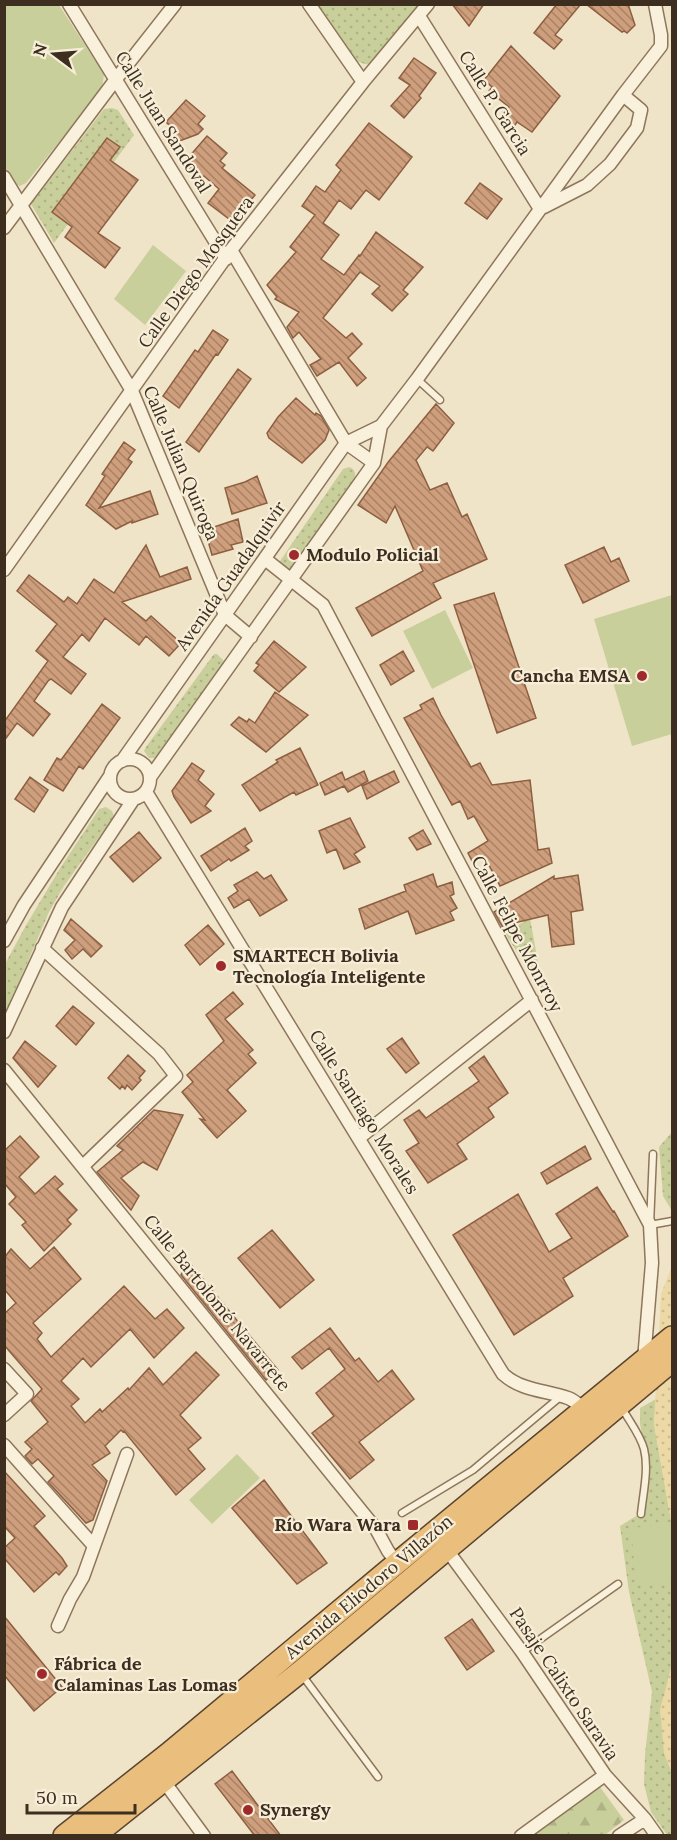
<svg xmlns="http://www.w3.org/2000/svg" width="677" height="1840" font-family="Lora,serif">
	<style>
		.grass { fill: url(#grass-dots) }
		.forest { fill: url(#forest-firs) }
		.sand { fill: url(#sand-dots) }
		.pitch { fill: #c9cf9b }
		.building { fill: url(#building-back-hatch); stroke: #8d5f41; stroke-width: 1.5 }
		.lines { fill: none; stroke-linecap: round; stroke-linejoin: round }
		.service-casing { stroke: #8d765c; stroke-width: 9 }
		.minor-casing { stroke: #8d765c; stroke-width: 15 }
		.trunk-casing { stroke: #5b4430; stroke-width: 24 }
		.service { stroke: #faf1dc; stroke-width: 6 }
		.minor { stroke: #faf1dc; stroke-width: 12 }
		.trunk { stroke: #eabe7c; stroke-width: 21 }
		.poi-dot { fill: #9e2a2b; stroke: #f7eed8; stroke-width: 2 }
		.labels { text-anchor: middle; stroke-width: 4.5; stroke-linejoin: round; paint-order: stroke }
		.street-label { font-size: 18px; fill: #3d2e20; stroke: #f7eed8 }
		.poi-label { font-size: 18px; font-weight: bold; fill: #3d2e20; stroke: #f7eed8; text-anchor: start }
	</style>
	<defs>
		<pattern id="grass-dots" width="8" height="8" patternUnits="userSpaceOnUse" patternTransform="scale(1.5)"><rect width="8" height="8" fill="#c9cf9b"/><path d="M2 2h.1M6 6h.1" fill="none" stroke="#aeb285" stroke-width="1.8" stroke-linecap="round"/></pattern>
		<pattern id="forest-firs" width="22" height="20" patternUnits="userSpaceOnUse" patternTransform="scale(1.5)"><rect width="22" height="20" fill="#c9cf9b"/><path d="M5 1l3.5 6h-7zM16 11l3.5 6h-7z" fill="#aeb285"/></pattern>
		<pattern id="sand-dots" width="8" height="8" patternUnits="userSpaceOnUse" patternTransform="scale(1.5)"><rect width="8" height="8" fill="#ecd9a5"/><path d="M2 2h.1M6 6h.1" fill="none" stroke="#cbbb8e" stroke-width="1.8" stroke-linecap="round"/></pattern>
		<pattern id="building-back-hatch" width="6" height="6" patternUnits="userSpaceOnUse" patternTransform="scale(1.5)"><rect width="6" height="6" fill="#cf9f7d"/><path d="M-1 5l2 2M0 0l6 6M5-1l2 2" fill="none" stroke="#a98266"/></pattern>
	</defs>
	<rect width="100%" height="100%" fill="#f0e4c8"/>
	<path class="grass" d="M317,5H422L372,64C365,65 361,63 355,60Z
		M112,108L118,110L134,135L54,243L31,204L104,109Z
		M349,467L353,469L355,473V479L293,570L289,572L280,564V561L343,469Z
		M214,654H217L224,661L223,664L156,758H149L144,751L146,747Z
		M106,807L112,811L114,816L64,886L49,912L5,1015V964L25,927L59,870L99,809Z
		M530,918L544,995L505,933Z
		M672,1132V1211L663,1196L659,1147Z
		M656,1399L654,1424L672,1526V1666L668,1679L664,1753L672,1772V1835H667L651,1812L644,1784L645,1754L652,1692L629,1592L620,1526L641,1513L646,1455L640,1424V1408Z"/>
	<path class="forest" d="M600,1787L624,1820L605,1835H532Z"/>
	<path class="sand" d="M672,1266V1526L654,1424L661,1294Z
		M672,1666V1772L664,1753L660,1709Z"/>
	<path class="pitch" d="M4,5H59L104,74L102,89L26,183L20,186L15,184L5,167Z
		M153,245L186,271L145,325L114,299Z
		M672,595V734L632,746L594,619Z
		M445,610L473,668L432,689L403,631Z
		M237,1454L260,1478L212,1524L189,1500Z
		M671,1524L672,1582L636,1585L631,1528Z"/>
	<path class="building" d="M452,4H484L469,26Z
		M557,4H581L555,35L562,40L554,49L534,33Z
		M586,4H628L635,25L627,33L624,31L622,32Z
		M511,46L560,96L532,132L517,122L513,128L501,117L509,107L489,91L492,87L484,80Z
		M414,58L436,73L419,96L421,98L404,118L391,106L410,85L399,78Z
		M186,100L205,116L198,124L203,129L198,134L177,142L167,134L172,128L166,122Z
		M369,123L412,157L379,200L366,190L351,209L339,200L323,223L339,235L321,259L344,275L359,255L360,256L376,232L423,267L403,290L408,294L392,311L372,294L380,286L360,272L323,318L346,338L352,333L362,344L348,358L366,378L357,386L339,362L317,376L310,365L321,359L299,332L293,338L287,327L299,312L275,299L277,297L267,285L296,252L290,247L315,215L302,206L316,186L325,192L341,170L336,165Z
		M207,136L227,153L220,161L225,165L222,168L255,195L233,222L208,203L219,189L204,176L198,178L189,170L194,164L188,158Z
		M107,138L120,147L110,160L138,180L98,233L120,248L105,268L65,237L72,227L52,212Z
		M480,183L502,199L487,219L465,203Z
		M213,330L228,340L218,355L216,354L179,408L163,396L195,350L198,352Z
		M238,369L251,379L199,452L186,442Z
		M296,398L315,415L316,413L321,416L329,430L325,440L302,463L269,438L267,433L278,417Z
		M436,404L454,423L433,451L427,447L416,460L430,490L447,483L462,517L467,514L487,559L433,583L441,598L372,636L356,608L423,571L395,506L386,523L358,505L389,461Z
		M124,442L135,450L128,459L132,462L99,508L150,491L158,514L132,523V521L116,529L86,505L105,476L102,474Z
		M257,476L267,503L232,514L225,488L245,482Z
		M238,519L243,542L231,545L233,549L212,555L205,530Z
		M146,545L160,577L187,567L191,579L122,602L146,621L151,616L181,643L169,656L146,636L139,645L105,618L89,641L82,634L63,657L86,674L71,694L51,679L48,681L34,701L50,714L33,736L17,723L4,741V722L48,661L36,651L57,624L17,591L29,575L64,602L68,597L77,604L94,579L114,593Z
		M604,547L611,562L619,558L629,581L583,603L565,565Z
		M494,593L536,718L497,733L454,605Z
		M274,641L306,667L279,692L254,671L259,665L256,663Z
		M403,651L414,671L391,685L380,665Z
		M275,692L308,715L266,752L231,725L239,717L247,722L249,719L255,723Z
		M433,698L441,715L471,767L480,763L492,785L530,780L538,850L549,848L552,863L500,886L484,856L473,863L468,853L488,841L474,816L468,819L460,801L452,805L404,718L422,709L420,705Z
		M102,704L120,718L83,769L79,766L63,791L44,780L57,758L61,760Z
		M300,748L318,785L296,795L294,792L260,811L242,785L278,762L276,760Z
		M192,763L204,771L198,780L214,794L205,806L211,811L191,823L174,797L172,791Z
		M364,771L368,781L348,792L344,786L325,795L320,783L342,772L345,780Z
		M394,771L399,782L367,799L362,786Z
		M30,777L48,790L34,812L15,799Z
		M350,818L365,847L354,854L360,862L344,869L336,849L327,853L319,831Z
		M245,828L252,841L245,846L249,850L231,861L229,859L211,871L201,856Z
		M423,830L431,844L417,850L409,838Z
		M139,832L161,858L133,882L110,857Z
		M257,872L264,879L271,875L287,900L260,916L249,899L234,908L228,898L238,891L234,885Z
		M433,874L437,887L452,882L454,894L450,896L457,908L450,912L454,920L416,934L408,911L365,929L359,909L406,891L404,885Z
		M578,875L583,910L571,912L574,944L552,947L548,915L514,923L516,929L506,933L494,912L554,876V879Z
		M71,919L102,946L91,957L83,949L72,959L65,950L75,940L64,930Z
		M208,925L224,944L200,965L185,945Z
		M233,992L243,1004L225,1019L253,1050L248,1054L256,1063L227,1090L246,1111L217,1138L200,1119L205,1120L182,1092L193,1082L187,1075L224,1041L206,1015Z
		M73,1006L94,1023L76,1045L56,1026Z
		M402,1038L419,1063L406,1073L387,1049Z
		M25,1041L56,1066L38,1087L13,1058Z
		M128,1055L145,1071L139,1078L141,1080L132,1090L127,1085L125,1089L122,1086L120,1089L108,1078Z
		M484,1056L508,1093L488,1108L494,1117L457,1144L467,1159L428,1183L406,1151L419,1143L404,1120L419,1110L426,1118L479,1081L469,1068Z
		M154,1110L183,1115L157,1170L143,1162L121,1178L139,1196L131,1210L97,1172L123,1150L117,1146Z
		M20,1136L39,1157L19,1177L35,1194L55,1176L63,1184L57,1189L77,1210L67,1220L71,1224L44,1251L22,1225L26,1222L9,1204L16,1197L4,1183V1151Z
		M585,1146L591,1159L547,1184L541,1173Z
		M597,1187L613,1212L614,1211L628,1236L563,1278L573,1296L514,1335L453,1235L518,1194L549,1252L572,1238L556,1214Z
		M272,1230L314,1280L280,1308L238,1258Z
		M54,1247L81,1279L33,1323L42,1333L37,1339L51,1357L124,1286L155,1319L167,1309L184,1328L154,1358L130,1329L91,1367L83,1358L61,1381L79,1399L71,1406L85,1423L100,1409L102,1412L128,1388L129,1390L149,1368L163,1385L196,1352L219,1375L180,1415L201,1438L188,1449L205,1469L176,1495L124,1431L123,1432L121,1430L105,1446L110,1453L92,1465L107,1481L93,1520L86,1523L48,1482L54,1476L38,1459L32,1464L25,1456L32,1449L25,1442L48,1422L31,1401L42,1389L4,1345V1314L16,1303L4,1289V1258L11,1249L30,1269Z
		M188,1261L278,1370L266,1380L181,1275Z
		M330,1328L355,1361L359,1358L378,1382L392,1370L414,1399L359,1442L374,1460L350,1479L312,1433L334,1416L316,1393L345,1369L329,1348L302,1369L292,1357Z
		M4,1471L45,1516L34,1526L62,1558L67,1566L59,1575L56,1572L34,1592L4,1558V1548L15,1538L4,1526Z
		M264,1480L327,1563L297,1584L232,1508Z
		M4,1616L62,1687L34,1711L4,1675Z
		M472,1619L494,1651L467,1670L445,1638Z
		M232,1771L281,1836H255L215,1784Z"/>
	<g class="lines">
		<g class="service-casing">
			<path id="service" d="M417,379L440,400
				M653,1154L650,1225L672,1221
				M622,1408C629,1421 640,1434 644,1449C649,1469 643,1494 641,1514
				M402,1513L473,1470L560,1397
				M522,1652L618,1584
				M302,1675L378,1777"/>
		</g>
		<g class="minor-casing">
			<path id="minor" d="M69,4L226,259
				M309,4L363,82
				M419,16L540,209
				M4,177L132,391L225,615L251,637
				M544,207L587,185L610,164L637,128L641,110L623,95
				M4,228L116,79L175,4
				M231,250L346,443L374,463
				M265,559L323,605L650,1225L652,1263L644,1360
				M4,570L231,250L363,82L428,4
				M110 779a20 20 0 1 1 40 0a20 20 0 1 1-40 0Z
				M122,761L346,443L381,426L417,379L623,95L661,46V35L655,4
				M151,776L374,463L381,426
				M146,792L503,1374C522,1391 545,1390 568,1398C574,1400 579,1405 584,1409
				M4,941L24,905L110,776
				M42,948L159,1054L176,1076L83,1166
				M4,1032L62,907L133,800
				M4,1070L376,1529L388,1551L397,1563
				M359,1138L532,1000
				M4,1369L27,1394L4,1415
				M4,1445L94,1546
				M447,1550L522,1652L605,1775L645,1819L657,1836
				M58,1626L70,1599L83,1577L127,1454
				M163,1780L204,1836
				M521,1836L605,1775
				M619,1836L645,1819"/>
		</g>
		<g class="trunk-casing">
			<path id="trunk" d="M64,1836L168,1754L397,1563L672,1337
				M94,1836L300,1672L672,1361"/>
		</g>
		<use href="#service" class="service"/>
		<use href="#minor" class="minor"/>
		<use href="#trunk" class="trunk"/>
	</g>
	<g class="poi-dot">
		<circle cx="294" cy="555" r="6"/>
		<circle cx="642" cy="676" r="6"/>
		<circle cx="221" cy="966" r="6"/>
		<rect x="407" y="1519" width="12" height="12" rx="3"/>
		<circle cx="42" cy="1674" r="6"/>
		<circle cx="248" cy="1810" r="6"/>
	</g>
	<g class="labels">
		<g class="street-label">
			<text transform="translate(495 103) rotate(58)" y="6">Calle P. Garcia</text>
			<text transform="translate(163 122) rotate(58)" y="6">Calle Juan Sandoval</text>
			<text transform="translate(196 272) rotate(-54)" y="6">Calle Diego Mosquera</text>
			<text transform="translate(181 463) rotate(67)" y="6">Calle Julian Quiroga</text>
			<text transform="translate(231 576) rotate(-55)" y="6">Avenida Guadalquivir</text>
			<text transform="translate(517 934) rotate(62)" y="6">Calle Felipe Monrroy</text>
			<text transform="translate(364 1112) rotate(58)" y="6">Calle Santiago Morales</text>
			<text transform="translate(217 1303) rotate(51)" y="6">Calle Bartolomé Navarrete</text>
			<text transform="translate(369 1587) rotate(-40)" y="6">Avenida Eliodoro Villazón</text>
			<text transform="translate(564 1684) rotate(56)" y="6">Pasaje Calixto Saravia</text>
		</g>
		<g class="poi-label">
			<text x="306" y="561">Modulo Policial</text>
			<text x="630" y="682" text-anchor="end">Cancha EMSA</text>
			<text x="233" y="962">SMARTECH Bolivia<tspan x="233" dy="21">Tecnología Inteligente</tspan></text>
			<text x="401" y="1531" text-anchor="end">Río Wara Wara</text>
			<text x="54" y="1670">Fábrica de<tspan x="54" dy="21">Calaminas Las Lomas</tspan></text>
			<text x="260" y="1816">Synergy</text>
		</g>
	</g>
	<rect width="677" height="1840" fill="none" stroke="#3d2e20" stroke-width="12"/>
	<g transform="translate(54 54) rotate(286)" stroke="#f7eed8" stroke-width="4.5" paint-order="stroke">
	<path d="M0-4.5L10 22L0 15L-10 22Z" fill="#3d2e20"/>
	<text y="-9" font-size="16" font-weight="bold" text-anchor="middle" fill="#3d2e20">N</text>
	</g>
	<path d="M27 1804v9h108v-9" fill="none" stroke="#3d2e20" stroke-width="3"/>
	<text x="36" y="1804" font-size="18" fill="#3d2e20" stroke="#f7eed8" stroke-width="4.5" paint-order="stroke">50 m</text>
</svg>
